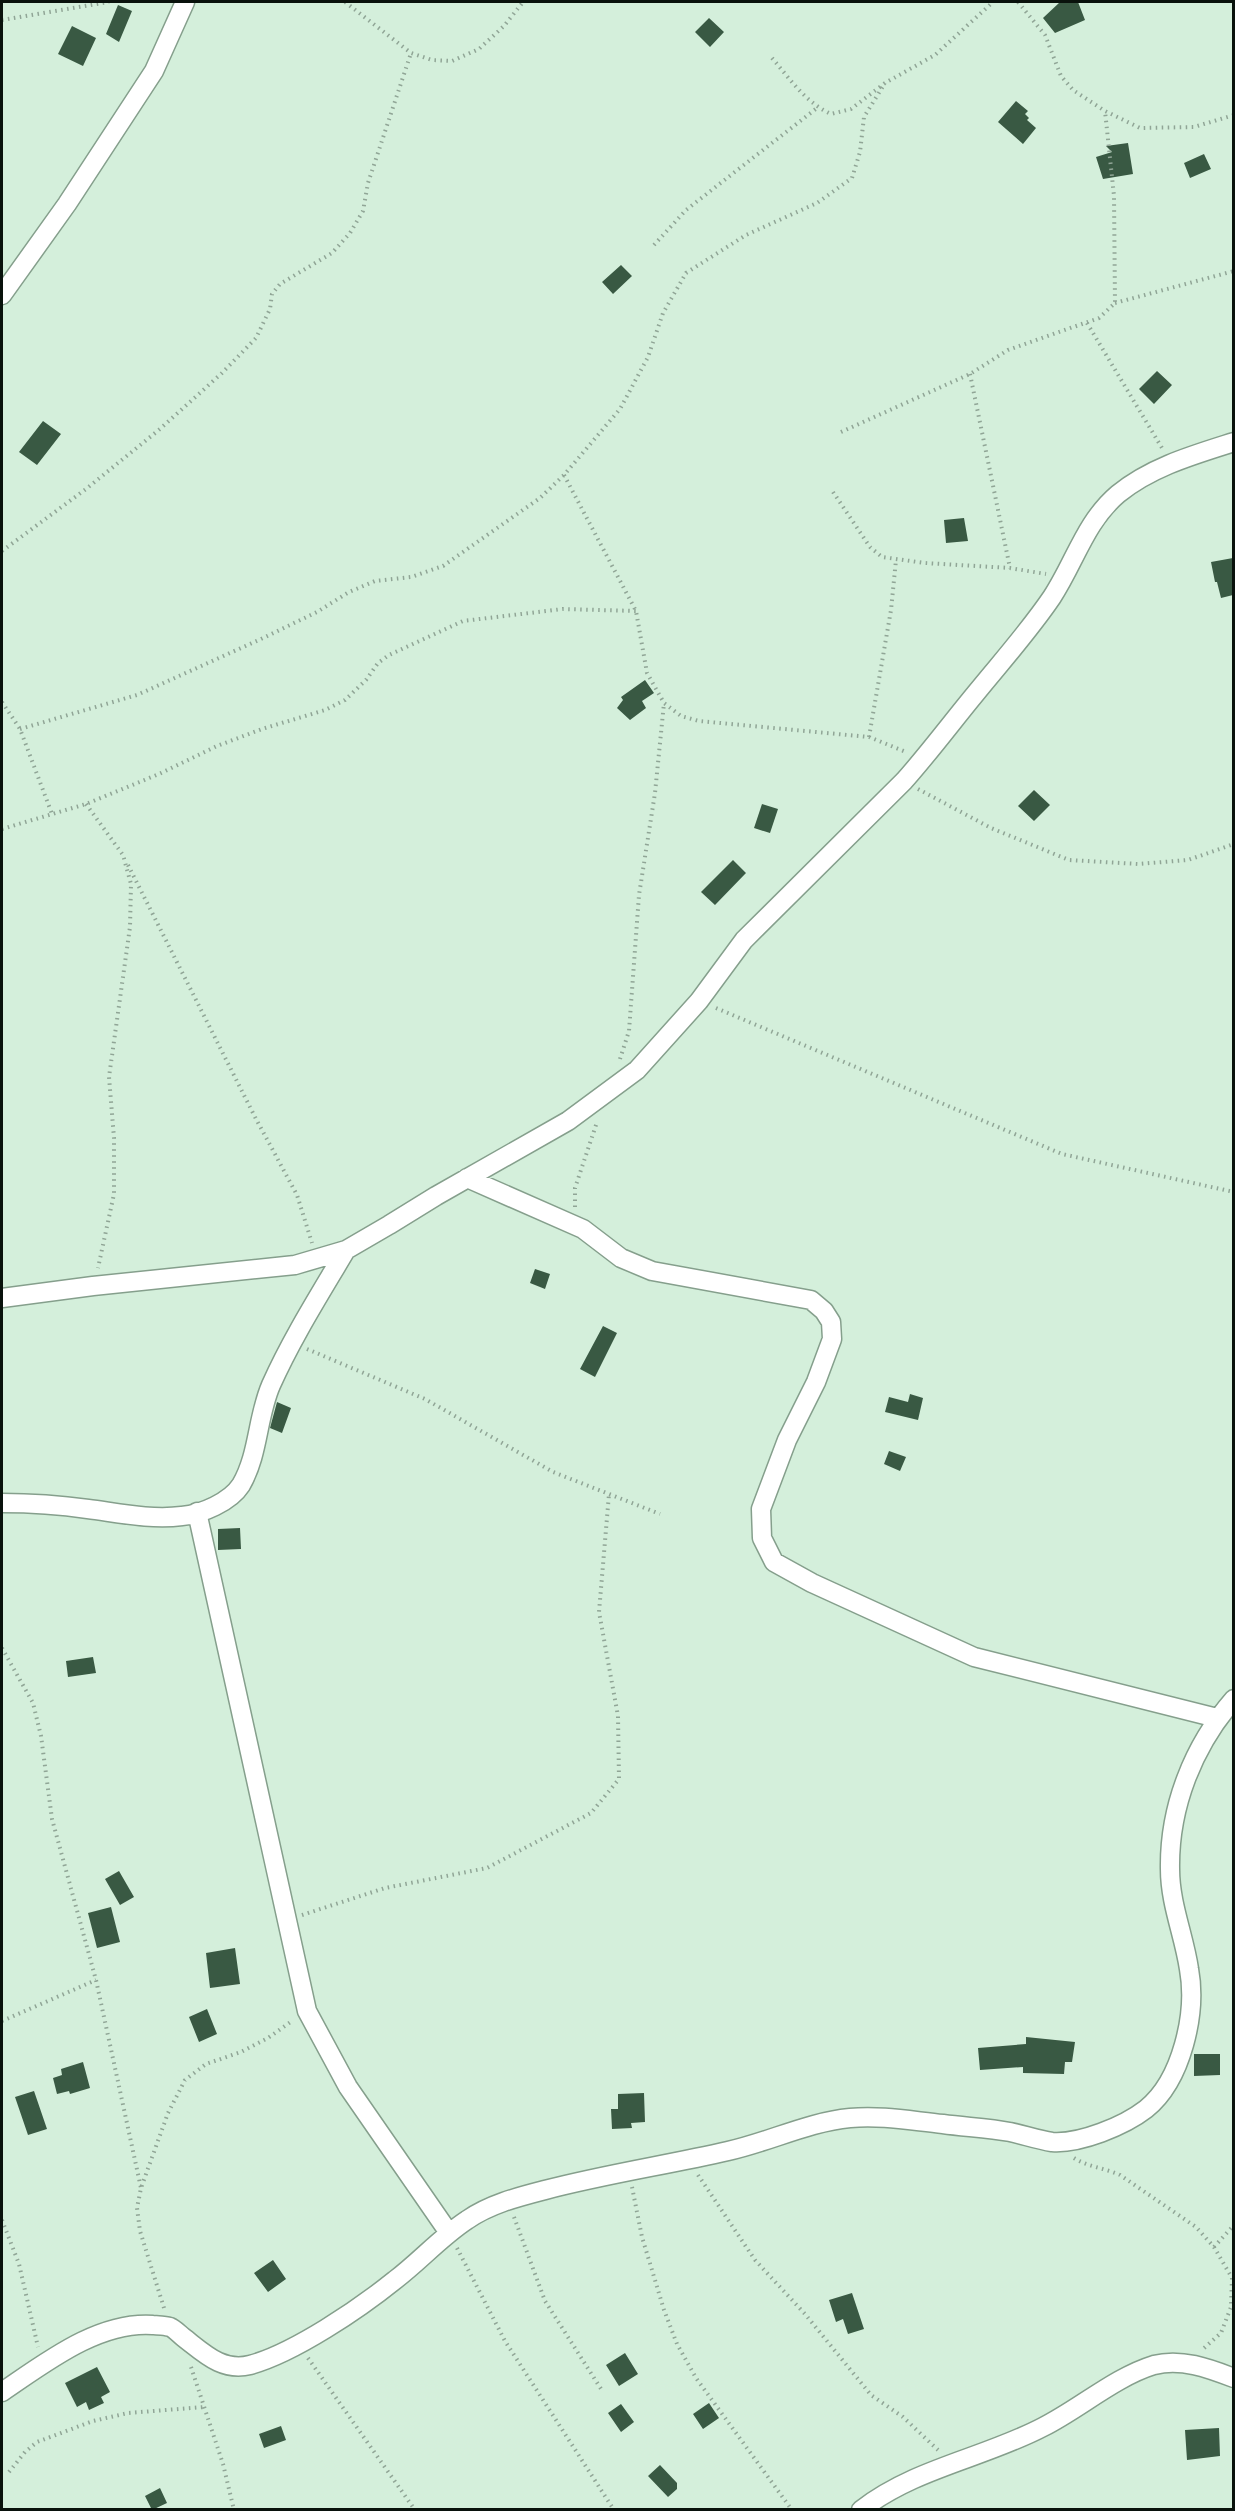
<svg xmlns="http://www.w3.org/2000/svg" width="1235" height="2511" font-family="'Space Grotesk',sans-serif">
	<style>
		.building { fill: #395943 }
		.lines { fill: none; stroke-linecap: round; stroke-linejoin: round }
		.minor-casing { stroke: #859f8c; stroke-width: 21 }
		.path { stroke: #90a596; stroke-width: 4; stroke-dasharray: 1.5 4.5; stroke-linecap: butt }
		.minor { stroke: #fff; stroke-width: 18 }
	</style>
	<rect width="100%" height="100%" fill="#d4efdb"/>
	<path class="building" d="M1060,2H1078L1085,20L1055,33L1043,18Z
		M118,5L132,11L119,42L106,34Z
		M709,18L724,32L710,47L695,32Z
		M72,26L96,38L83,66L58,54Z
		M1016,101L1028,111L1025,114L1029,118L1027,120L1036,128L1023,144L998,122Z
		M1128,143L1133,174L1103,179L1096,157L1112,152L1106,146Z
		M1204,154L1211,169L1190,178L1184,163Z
		M621,265L632,276L613,294L602,282Z
		M1157,371L1172,385L1154,404L1139,389Z
		M43,421L61,434L37,465L19,452Z
		M964,518L968,541L946,543L944,520Z
		M1233,558V595L1221,598L1217,582H1215L1211,562Z
		M645,680L654,693L642,701L646,708L630,720L617,708L623,700L621,697Z
		M1034,790L1050,805L1034,821L1018,806Z
		M762,804L778,809L770,833L754,828Z
		M733,860L746,873L715,905L701,892Z
		M535,1269L550,1274L545,1289L530,1283Z
		M603,1326L617,1333L595,1377L580,1369Z
		M910,1394L923,1398L918,1420L885,1412L889,1397L908,1402Z
		M277,1402L291,1408L282,1433L270,1428Z
		M889,1451L906,1457L900,1471L884,1464Z
		M240,1528L241,1549L218,1550V1529Z
		M93,1657L96,1673L68,1677L66,1661Z
		M119,1871L134,1897L120,1905L105,1879Z
		M111,1907L120,1942L97,1948L88,1913Z
		M235,1948L240,1984L210,1988L206,1953Z
		M207,2009L217,2034L199,2042L189,2017Z
		M1026,2037L1075,2042L1072,2062H1065L1064,2074L1023,2073V2067L980,2070L978,2048L1026,2044Z
		M1194,2054H1220V2075L1194,2076Z
		M83,2062L90,2088L70,2094L69,2091L57,2094L53,2078L62,2075L61,2069Z
		M34,2091L47,2129L28,2135L15,2097Z
		M644,2093L645,2122L631,2123L632,2128L612,2129L611,2109H618V2094Z
		M273,2260L286,2279L268,2292L254,2273Z
		M852,2293L864,2329L848,2334L843,2319L836,2322L829,2300Z
		M625,2353L638,2374L619,2386L606,2365Z
		M97,2367L110,2392L101,2397L104,2403L89,2410L86,2402L77,2407L65,2383Z
		M709,2403L719,2418L703,2429L693,2414Z
		M621,2404L634,2422L621,2432L608,2413Z
		M281,2426L286,2440L264,2448L259,2434Z
		M1219,2428L1220,2456L1187,2460L1185,2430Z
		M660,2465L677,2483V2489L668,2497L648,2476Z
		M160,2488L167,2503L152,2510L145,2496Z"/>
	<g class="lines">
		<g class="minor-casing">
			<path id="minor" d="M2,295L67,204L154,71L185,2
				M467,1178L583,1229L621,1258L652,1271L811,1300L824,1311L831,1322L832,1339L816,1382L787,1440L761,1509L762,1538L774,1562L812,1583L974,1657L1217,1718
				M2,1298L93,1286L295,1265L346,1250L389,1225L436,1196L568,1121L637,1070L699,1001L744,940L904,781C929,753 952,722 976,693C1002,661 1029,631 1052,597C1075,562 1085,522 1118,494C1151,467 1193,455 1234,442
				M2,1503C30,1503 60,1505 88,1509C119,1513 151,1520 182,1516C202,1514 230,1502 241,1485C259,1454 257,1417 271,1385C292,1338 320,1294 346,1250
				M197,1512L307,2011L348,2087L449,2233
				M2,2392C45,2363 98,2321 153,2325C155,2325 168,2326 170,2327C175,2329 179,2334 183,2337C204,2353 222,2372 250,2365C294,2353 359,2309 395,2280C420,2261 441,2237 467,2220C490,2204 518,2197 545,2190C606,2174 667,2165 728,2151C769,2142 808,2122 850,2118C881,2115 912,2121 943,2124C965,2127 988,2128 1010,2132C1024,2135 1038,2140 1052,2142C1080,2144 1124,2126 1146,2109C1182,2080 1197,2013 1189,1969C1184,1935 1170,1904 1170,1869C1169,1807 1193,1746 1234,1699
				M861,2510C915,2468 984,2458 1043,2427C1079,2409 1115,2377 1154,2365C1181,2358 1208,2368 1234,2378"/>
		</g>
		<path class="path" d="M345,2L411,53L432,60L452,61L479,49L504,26L523,2
			M1018,2L1045,35L1061,76L1073,90L1105,111L1140,128L1194,127L1234,115
			M2,20L109,2
			M772,58C790,79 805,102 831,114L851,109L885,83L935,55L993,2
			M654,245L686,210L817,108
			M1115,303L1234,271
			M1087,323L1162,448
			M970,374L1010,568
			M841,432L970,374L1008,350L1099,318L1115,303L1114,196L1105,111
			M564,475L636,611L647,673L664,703L681,716L699,721L869,737L906,752
			M833,492L870,547L882,557L925,563L1010,568L1046,574
			M2,551L86,489L160,429L222,373L256,338L270,309L272,294L280,284L332,253L350,233L363,211L368,183L411,53
			M2,702L20,729L52,814
			M20,729L137,695L261,639L317,612L349,592L375,581L411,577L443,566L540,498L564,475L620,409L648,357L663,313L686,273L746,235L817,203L852,178L860,152L864,117L885,83
			M869,737L891,610L896,560
			M918,789L991,828L1069,860L1138,864L1188,860L1234,844
			M86,804L123,855L131,884L130,927L109,1077L114,1138V1194L98,1268
			M2,829L86,804L159,774L217,746L262,729L325,710L345,700L366,680L378,663L389,655L463,621L563,609L636,611
			M128,865L255,1117L297,1195L312,1243
			M716,1008L1062,1154L1234,1192
			M620,1059L629,1031L639,895L655,793L664,703
			M575,1207V1188L597,1122
			M307,1349L425,1399L553,1472L660,1514
			M2,1648L33,1703L41,1736L52,1819L96,1980L141,2188
			M302,1915L385,1888L487,1868L591,1813L619,1779L618,1716L599,1612L609,1494
			M2,2021L96,1980
			M1074,2158C1088,2167 1105,2168 1120,2175L1196,2227L1214,2247L1232,2278L1231,2307L1221,2333L1202,2350
			M698,2175L755,2260L805,2314L871,2395L903,2417L938,2450
			M632,2187L642,2237L664,2310L677,2344L696,2378L792,2510
			M514,2217L545,2301L603,2392
			M2,2220L19,2264L38,2347
			M1214,2247L1234,2225
			M457,2248L505,2341L614,2510
			M164,2308L140,2231L137,2208L141,2188L168,2113L185,2080L206,2064L241,2052L268,2038L292,2021
			M308,2358L415,2510
			M191,2367L223,2464L234,2510
			M9,2472L25,2452L37,2442L93,2421L128,2413L204,2407"/>
		<use href="#minor" class="minor"/>
	</g>
	<rect width="1235" height="2511" fill="none" stroke="#09120c" stroke-width="6"/>
</svg>
